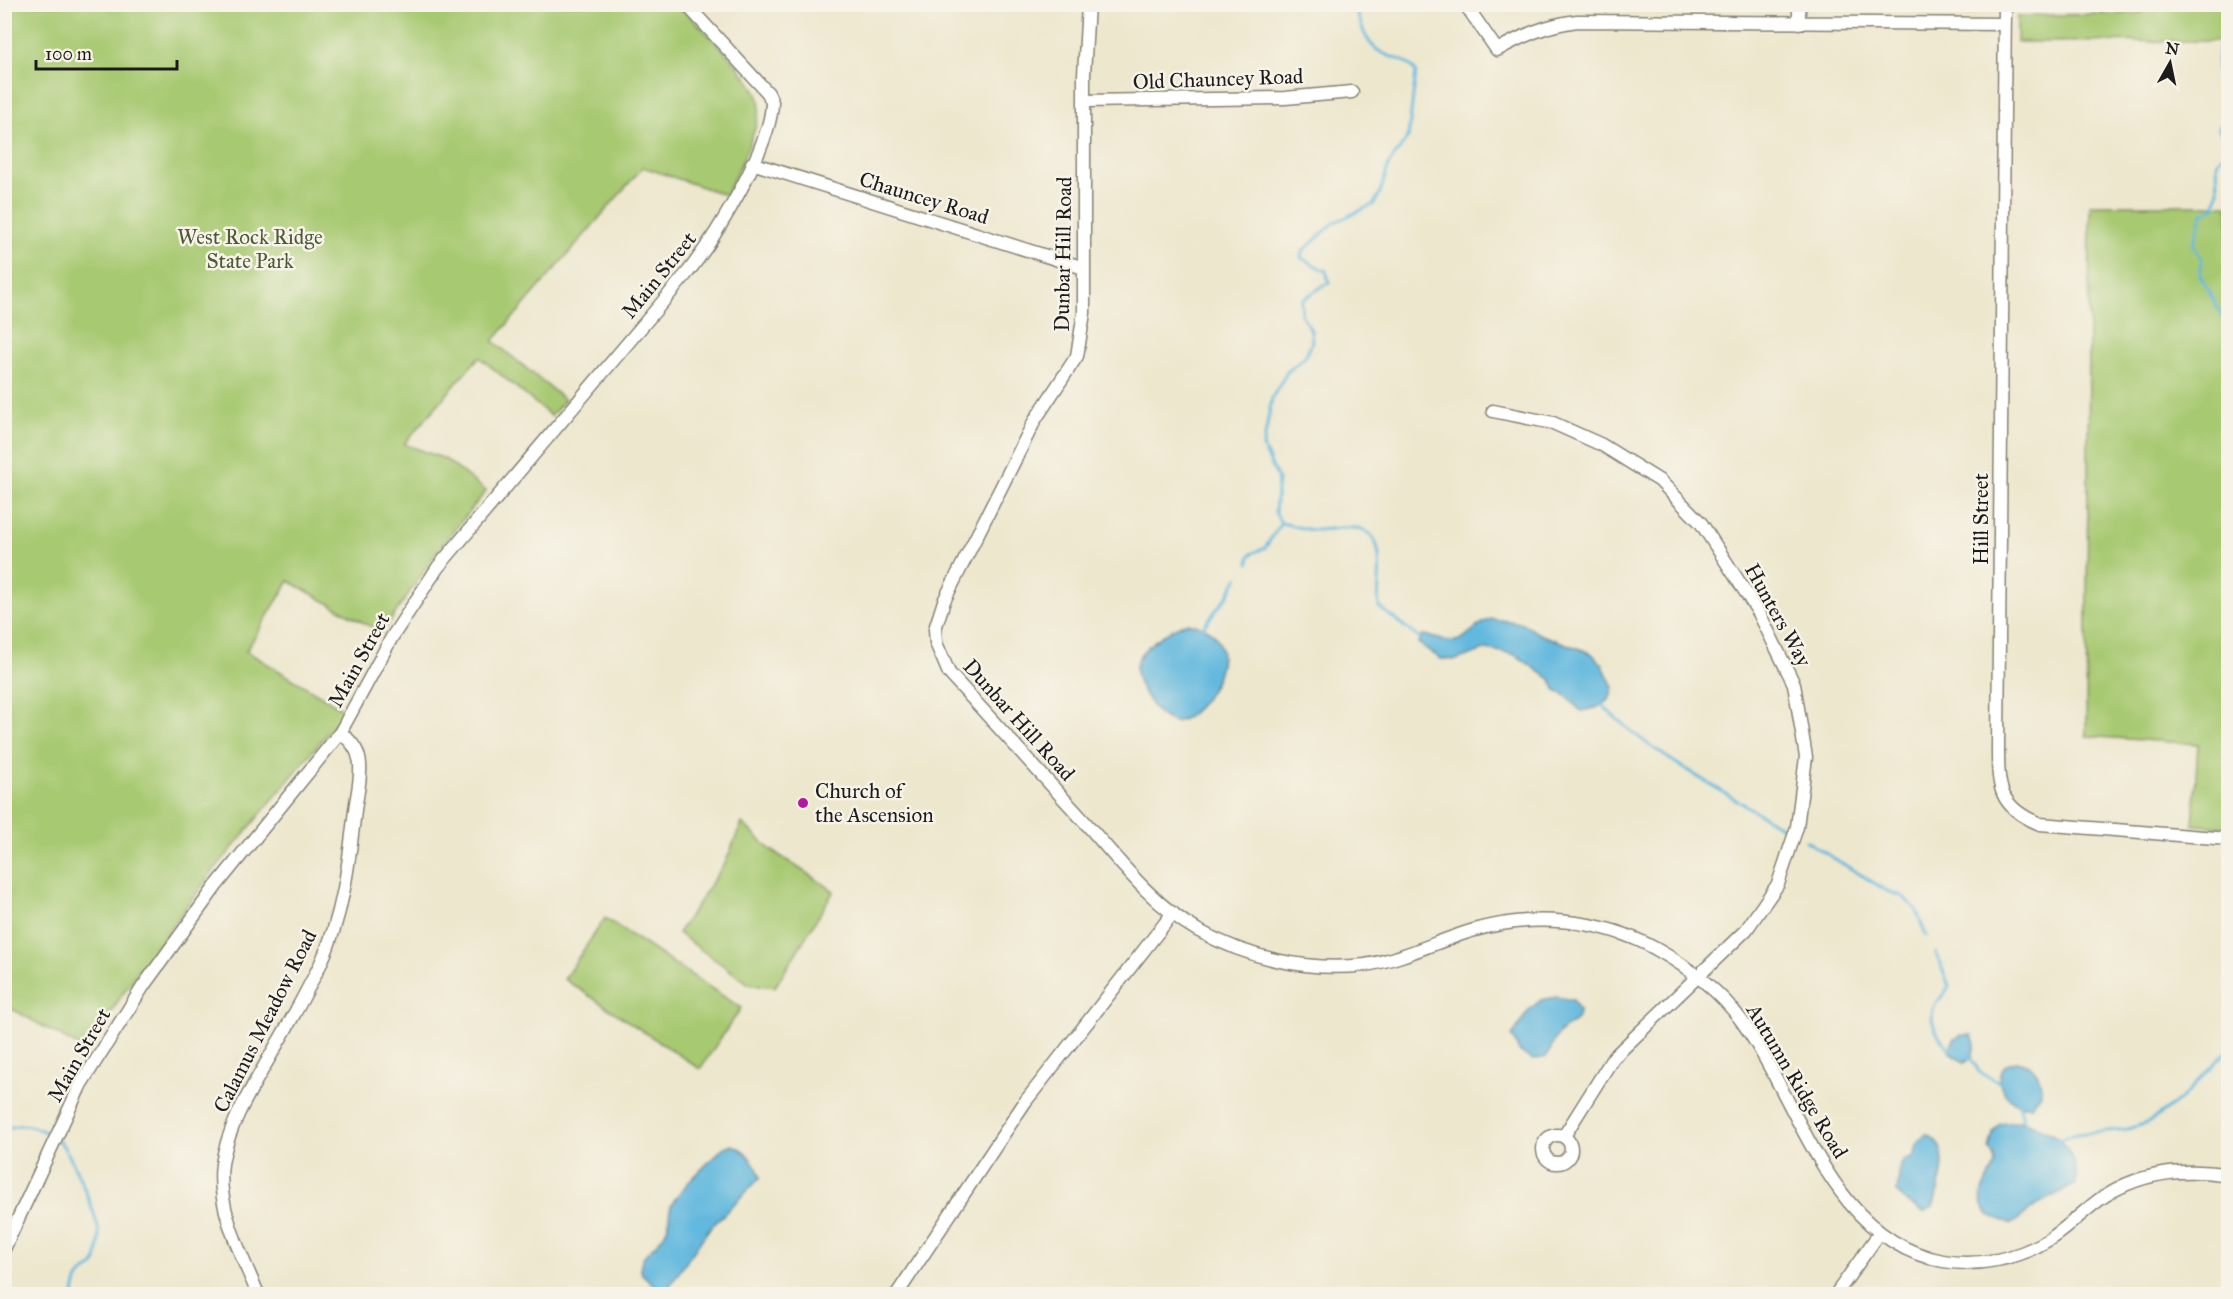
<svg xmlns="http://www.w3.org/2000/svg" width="2233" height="1299" font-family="'IM FELL Great Primer',serif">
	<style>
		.green { fill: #a7c971; stroke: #627246; stroke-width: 1.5 }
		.water { fill: #62b8de; stroke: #3f6a7d; stroke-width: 1.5 }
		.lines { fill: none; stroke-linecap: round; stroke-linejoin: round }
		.stream { stroke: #62b8de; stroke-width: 3 }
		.minor-casing { stroke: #848274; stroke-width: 15 }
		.minor { stroke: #fff; stroke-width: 12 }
		.poi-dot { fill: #b5179e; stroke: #f7f3e8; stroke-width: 2 }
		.labels { text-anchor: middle; stroke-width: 5; stroke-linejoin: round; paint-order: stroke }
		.street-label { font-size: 21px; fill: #1c1c1c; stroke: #f7f3e8 }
		.park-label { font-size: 21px; fill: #4d593a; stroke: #f7f3e8 }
		.poi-label { font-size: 21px; fill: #1c1c1c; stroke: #f7f3e8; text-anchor: start }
	</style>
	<rect width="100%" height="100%" fill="#f7f3e8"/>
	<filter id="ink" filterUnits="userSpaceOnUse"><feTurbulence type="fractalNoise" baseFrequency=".0167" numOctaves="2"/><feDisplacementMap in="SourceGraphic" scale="12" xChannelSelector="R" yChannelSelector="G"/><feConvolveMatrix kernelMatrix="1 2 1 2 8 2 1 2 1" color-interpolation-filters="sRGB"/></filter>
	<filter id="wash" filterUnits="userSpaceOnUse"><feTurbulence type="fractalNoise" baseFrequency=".008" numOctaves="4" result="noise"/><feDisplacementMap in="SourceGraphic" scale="24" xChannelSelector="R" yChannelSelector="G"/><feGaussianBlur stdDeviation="1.35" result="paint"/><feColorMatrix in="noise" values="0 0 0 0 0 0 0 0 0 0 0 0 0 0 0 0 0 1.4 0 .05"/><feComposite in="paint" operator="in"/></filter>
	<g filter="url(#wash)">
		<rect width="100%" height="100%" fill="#ede7cd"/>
		<path class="green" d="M5,5H679C698,25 753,75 759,100C764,118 735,177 726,195L643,167L493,341L565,400L551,416L479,357L404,444L445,459L486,491L438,550L382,633L289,581L246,651L346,711L210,875L123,993L87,1051L5,1005Z
			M2138,5H2228V41L2017,42V16L2141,13Z
			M2090,205H2228V827L2193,825L2198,744L2086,736Z
			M742,823L771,850L834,891L775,987L749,984L678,933L725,863Z
			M605,918L741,1008L700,1069L564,979Z"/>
		<path class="water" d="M1492,619L1522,623L1539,634L1591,653L1602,664L1613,687L1609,700L1596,708L1581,711L1565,695L1556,691L1551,680L1516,655L1487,649L1456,660L1441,659L1418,643L1423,635C1434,636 1445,643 1456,641C1467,640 1474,624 1492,619Z
			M1187,623C1257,632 1204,719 1175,722C1162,719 1153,708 1147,698C1128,669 1134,654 1162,636C1170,631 1178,625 1187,623Z
			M1557,997L1573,1000L1579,1010C1579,1027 1565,1023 1558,1035C1553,1042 1551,1050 1546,1057L1532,1060L1519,1051L1512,1036L1529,1010L1541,1000Z
			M1962,1035H1972L1975,1044L1972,1058L1964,1063L1949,1051L1954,1039Z
			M2016,1061C2034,1064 2042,1075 2041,1094L2031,1106C2007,1110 1982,1068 2016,1061Z
			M2021,1121C2055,1132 2078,1145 2076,1184L2040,1203L2012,1224L1988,1215C1965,1181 2010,1176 1989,1149L1993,1132L2000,1124Z
			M1926,1134C1955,1147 1939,1186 1933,1207L1923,1212L1905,1201L1897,1192L1900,1167L1904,1160L1914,1156L1916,1145Z
			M732,1145C744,1148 759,1166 760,1178L709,1229L664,1294L642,1274C635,1254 658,1247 665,1233C670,1225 668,1214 671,1206C680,1187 709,1163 724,1147Z"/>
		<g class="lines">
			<path class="stream" d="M1353,4C1361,19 1362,37 1375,48C1388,60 1406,56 1416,72L1408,137L1389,164L1380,193L1374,204L1335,222L1302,252L1301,258L1326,271L1329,282L1302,300L1301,314L1311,330L1312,342L1305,357L1287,372L1272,398L1263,447L1278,479L1275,512L1281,523C1291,525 1302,529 1313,530C1339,531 1374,514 1379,556C1381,573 1377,589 1379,607L1422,640
				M2220,35L2217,67L2228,103
				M2228,106L2227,118L2218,128L2227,141L2226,152L2217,161L2218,191L2215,207L2203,213L2193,245L2202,259L2200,275L2225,321L2228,344
				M1249,563C1249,550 1256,553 1265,548L1281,523
				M1203,627L1228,595L1238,577
				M1599,702C1652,757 1724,790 1787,831
				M1806,841L1887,891L1902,896L1916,909L1926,936
				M1936,953L1949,986C1946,994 1939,998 1935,1005C1926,1020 1940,1043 1953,1050
				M1971,1057L1979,1072L2000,1082
				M2019,1102L2024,1124
				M4,1130C24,1121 34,1126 53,1136
				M58,1140C70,1150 98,1218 99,1234C100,1246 98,1255 94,1266C80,1273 76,1279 74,1294
				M2058,1140L2076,1134L2128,1129L2149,1122L2182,1098L2228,1050
				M2222,1294L2228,1284"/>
		</g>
	</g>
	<g filter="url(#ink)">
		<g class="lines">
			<g class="minor-casing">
				<path id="minor" d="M1088,4L1084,75V313L1077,356L1035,420L944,601L935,629L936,643L949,673C994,722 1038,771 1083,820C1117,858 1151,904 1197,930C1248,958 1307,972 1365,965C1403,959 1435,942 1471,931C1531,913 1601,918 1656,949C1688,967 1719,990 1741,1020C1800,1102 1830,1240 1943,1261C1979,1267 2018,1259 2050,1239C2070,1226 2086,1208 2106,1195C2143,1172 2186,1168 2228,1175
					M1465,4L1497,50C1524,35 1546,25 1577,21L2005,24
					M2005,4L1998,746C1998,787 1998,807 2040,824L2228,839
					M1799,23V4
					M1084,101L1285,98L1352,92
					M752,163L1084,268
					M1493,411L1553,423L1602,445L1660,481L1701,523L1759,613L1794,684L1806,757L1797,827L1778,884L1746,930L1613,1058L1564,1136
					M1543 1149a14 14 0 1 1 28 0a14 14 0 1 1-28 0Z
					M4,1249L81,1084L144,985L216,886L340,733L392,637L438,567L688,272C715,238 772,145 772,102L768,93L686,4
					M258,1294C242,1256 216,1207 222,1164C228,1124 252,1088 272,1053C289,1024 305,995 320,965C343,917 349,862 355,810C359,780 370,752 340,733
					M897,1294L1025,1102L1173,913
					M1836,1294L1879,1234"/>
			</g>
			<use href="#minor" class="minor"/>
		</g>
	</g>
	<circle class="poi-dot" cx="803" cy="803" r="6"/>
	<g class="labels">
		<g class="street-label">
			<text transform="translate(1218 79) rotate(-2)" y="7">Old Chauncey Road</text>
			<text transform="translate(924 198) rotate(17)" y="7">Chauncey Road</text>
			<text transform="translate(1063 254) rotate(-89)" y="7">Dunbar Hill Road</text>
			<text transform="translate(659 275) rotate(-51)" y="7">Main Street</text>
			<text transform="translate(1981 519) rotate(-90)" y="7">Hill Street</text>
			<text transform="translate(1778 615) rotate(61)" y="7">Hunters Way</text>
			<text transform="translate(359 660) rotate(-61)" y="7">Main Street</text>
			<text transform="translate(1019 720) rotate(48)" y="7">Dunbar Hill Road</text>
			<text transform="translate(265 1021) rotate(-63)" y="7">Calamus Meadow Road</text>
			<text transform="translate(79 1055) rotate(-60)" y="7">Main Street</text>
			<text transform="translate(1797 1081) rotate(59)" y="7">Autumn Ridge Road</text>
		</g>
		<g class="park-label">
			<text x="250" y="244">West Rock Ridge<tspan x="250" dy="24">State Park</tspan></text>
		</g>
		<g class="poi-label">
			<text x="815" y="798">Church of<tspan x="815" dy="24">the Ascension</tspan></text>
		</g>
	</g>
	<rect width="2233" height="1299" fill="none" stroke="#f7f3e8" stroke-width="24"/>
	<g transform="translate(2170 63) rotate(9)" stroke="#f7f3e8" stroke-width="4.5" paint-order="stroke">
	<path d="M0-4.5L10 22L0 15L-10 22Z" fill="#1c1c1c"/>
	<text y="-9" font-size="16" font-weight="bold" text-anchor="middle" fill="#1c1c1c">N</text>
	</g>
	<path d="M36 60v9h141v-9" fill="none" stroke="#1c1c1c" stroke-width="3"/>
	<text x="45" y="60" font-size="18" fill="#1c1c1c" stroke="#f7f3e8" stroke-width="4.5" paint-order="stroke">100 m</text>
</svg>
